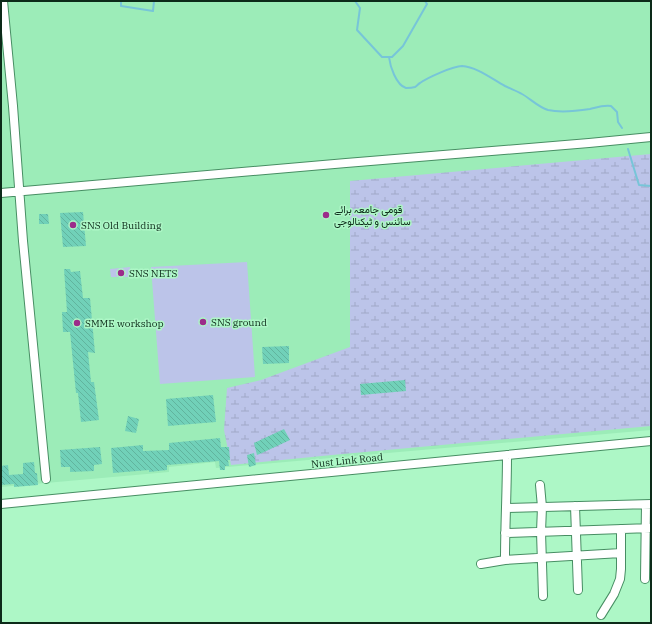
<svg xmlns="http://www.w3.org/2000/svg" width="652" height="624" font-family="'IBM Plex Serif',Vazirmatn,serif">
	<style>
		.built { fill: #9cecb8 }
		.wetland { fill: url(#wetland-marsh) }
		.pitch { fill: #bcc4e9 }
		.lines { fill: none; stroke-linecap: round; stroke-linejoin: round }
		.stream { stroke: #77c5d8; stroke-width: 2 }
		.building { fill: url(#building-back-hatch) }
		.minor-casing { stroke: #478e63; stroke-width: 10 }
		.minor { stroke: #fff; stroke-width: 8 }
		.poi-dot { fill: #9c2c8a; stroke: #adf7c6; stroke-width: 1.5 }
		.labels { text-anchor: middle; stroke-width: 3; stroke-linejoin: round; paint-order: stroke }
		.poi-label { font-size: 10px; fill: #0c2a19; stroke: #adf7c6; text-anchor: start }
		.street-label { font-size: 10px; fill: #0c2a19; stroke: #adf7c6 }
	</style>
	<defs>
		<pattern id="wetland-marsh" width="20" height="14" patternUnits="userSpaceOnUse"><rect width="20" height="14" fill="#bcc4e9"/><path d="M1 5h8M5 5V1M11 12h8M15 12V8" fill="none" stroke="#a0a9c7"/></pattern>
		<pattern id="building-back-hatch" width="6" height="6" patternUnits="userSpaceOnUse"><rect width="6" height="6" fill="#71d1b9"/><path d="M-1 5l2 2M0 0l6 6M5-1l2 2" fill="none" stroke="#61b49e"/></pattern>
	</defs>
	<rect width="100%" height="100%" fill="#adf7c6"/>
	<path class="built" d="M1,1H651V430L216,468L215,462L169,467V472L1,487Z"/>
	<path class="wetland" d="M651,154V426L332,455L231,465L224,430L227,388L261,380L350,347V181Z"/>
	<path class="pitch" d="M247,262L255,377L160,384L151,267Z
		M130,267L131,277H111L110,269Z"/>
	<g class="lines">
		<path class="stream" d="M121,1V6L153,11L154,1
			M355,1L360,8L357,30L382,57H392L403,46L427,4L425,1
			M389,57C390,66 396,85 406,88C409,88 412,88 415,87C417,86 418,84 420,83C427,78 453,66 462,66C477,67 492,79 505,86C511,89 517,91 522,94C531,99 538,107 548,110C561,113 577,111 590,109C598,107 603,105 611,106L617,112L618,122L622,128
			M628,149L639,185L651,186"/>
	</g>
	<path class="building" d="M83,212L86,246L63,247L60,213Z
		M39,214H48L49,224H39Z
		M64,269H70L71,272L80,271L83,298H90L95,353L88,352L91,382H94L99,420L81,422L78,393H76L70,332H63L62,312H67Z
		M289,346V363L263,364L262,347Z
		M405,380L406,391L361,395L360,384Z
		M213,395L216,422L168,426L166,399Z
		M128,416L139,419L136,433L125,431Z
		M284,429L290,440L262,453L257,455L254,443Z
		M220,438L221,447H229L230,460H228L229,466H225V470H220L219,461L167,465V470L149,472V470L113,473L111,448L143,445V451L169,450V443Z
		M100,447L102,464L94,465V471L70,472V467H61L60,450Z
		M254,453L256,465L249,467L247,455Z
		M34,462L35,473H37L38,485L14,487V484L1,485V466L8,465L9,475L23,474V463Z"/>
	<g class="lines">
		<g class="minor-casing">
			<path id="minor" d="M3,1L13,106L23,241L46,479
				M1,193L346,163L589,143L651,137
				M540,485L542,507L541,532L543,596
				M1,504L651,441
				M575,506L578,590
				M506,508L651,504
				M505,533L651,528
				M505,560C505,525 507,490 507,455
				M481,564L505,560L621,553
				M645,579L646,505
				M601,615L614,594L620,579L621,569V529"/>
		</g>
		<use href="#minor" class="minor"/>
	</g>
	<g class="poi-dot">
		<circle cx="326" cy="215" r="4"/>
		<circle cx="73" cy="225" r="4"/>
		<circle cx="121" cy="273" r="4"/>
		<circle cx="203" cy="322" r="4"/>
		<circle cx="77" cy="323" r="4"/>
	</g>
	<g class="labels">
		<g class="poi-label">
			<text x="334" y="213">قومی جامعہ برائے<tspan x="334" dy="12">سائنس و ٹیکنالوجی</tspan></text>
			<text x="81" y="229">SNS Old Building</text>
			<text x="129" y="277">SNS NETS</text>
			<text x="211" y="326">SNS ground</text>
			<text x="85" y="327">SMME workshop</text>
		</g>
		<g class="street-label">
			<text transform="translate(347 460) rotate(-6)" y="4">Nust Link Road</text>
		</g>
	</g>
	<rect width="652" height="624" fill="none" stroke="#0c2a19" stroke-width="4"/>
</svg>
